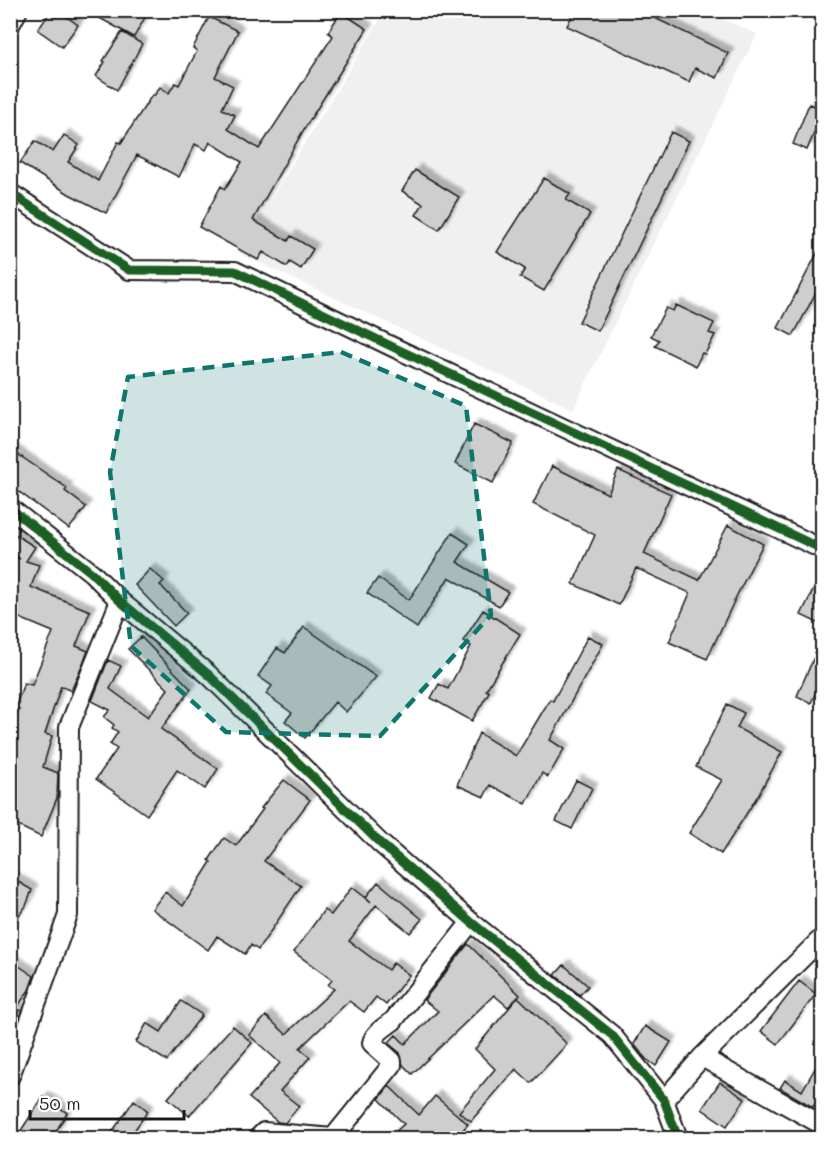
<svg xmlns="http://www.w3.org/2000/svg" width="833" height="1149" font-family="Mali,sans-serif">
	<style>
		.built { fill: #f0f0f0 }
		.building { fill: #cecece; stroke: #1c1c1c; stroke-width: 1.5; filter: url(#shadow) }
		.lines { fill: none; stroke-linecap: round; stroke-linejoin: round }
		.street-casing { stroke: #1c1c1c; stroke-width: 22 }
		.street { stroke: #fff; stroke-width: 18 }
		.cycleway-casing { stroke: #fff; stroke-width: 13 }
		.cycleway { stroke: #1b5e20; stroke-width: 9 }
		.marked { fill: #0f766e; fill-opacity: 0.2; stroke: #0f766e; stroke-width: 4.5; stroke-dasharray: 12 8; stroke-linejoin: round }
	</style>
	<defs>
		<filter id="shadow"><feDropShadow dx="5.5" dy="-5.5" stdDeviation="1.5" flood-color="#0004"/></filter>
	</defs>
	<rect width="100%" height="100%" fill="#fff"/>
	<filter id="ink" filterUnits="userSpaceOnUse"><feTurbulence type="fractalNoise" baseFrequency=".0167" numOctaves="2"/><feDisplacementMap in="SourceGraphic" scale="12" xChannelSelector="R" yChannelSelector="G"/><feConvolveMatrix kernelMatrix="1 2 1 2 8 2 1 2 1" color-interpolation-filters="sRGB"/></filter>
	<g filter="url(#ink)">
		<path class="built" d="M385,11H704L757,34L573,409L238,253Z"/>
		<path class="building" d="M85,10H149L134,37Z
			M575,10H638L728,53L717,78L695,68L689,82L567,26Z
			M50,12L57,17L60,12L78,25L62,47L38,30Z
			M341,12L367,29L303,131L253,220L288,241L291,236L313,249L301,269L290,262L287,267L263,252L258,260L199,227L221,186L225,189L242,162L210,142L206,150L195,144L179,177L137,155L106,213L69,194L20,163L35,141L53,152L64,135L79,145L68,162L98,181L118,142L121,143L152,95L154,96L160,87L169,93L175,83L179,85L197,51L193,48L209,17L238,31L215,77L233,86L222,109L235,115L228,129L259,149L333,36L328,32Z
			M122,32L142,44L117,90L96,76L105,62L103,61Z
			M809,104L822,109V114L807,150L793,144Z
			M671,132L689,141L598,331L579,322Z
			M415,170L459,197L439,230L416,215L423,204L402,191Z
			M544,178L570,194L566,200L590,214L544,291L520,277L525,269L497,252Z
			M822,244V281L793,336L778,328Z
			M676,305L714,323L709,333L715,335L705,354L702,353L696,366L655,346L659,340L651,336L666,308L673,311Z
			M474,424L513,443L493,483L455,464Z
			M10,449L67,488L65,491L86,507L69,529L10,485Z
			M552,466L608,494L618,470L671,494L644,554L699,580L728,525L763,544L737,595L707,659L669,642L690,593L636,568L619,605L573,584L595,535L533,504Z
			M10,531L35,547L26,561L39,565L31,587L90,611L76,646L88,651L71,691L61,686L45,734L52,736L43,767L58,773L57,798L41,837L10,822V737L19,710L15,708L24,683L32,685L53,632L10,614V575L16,558L20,559L10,553Z
			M452,533L469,544L457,562L508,592L499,606L449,577L417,628L367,593L378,578L409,600Z
			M150,569L164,581L160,585L187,613L174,626L135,585Z
			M822,572V625L801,615Z
			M483,610L520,634L486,690L489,692L472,721L431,698L439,684L448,689L471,646L463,641Z
			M304,627L376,677L346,712L335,702L305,738L285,721L292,713L266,694L272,686L258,676L277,648L285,653Z
			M588,636L603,644L550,740L564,749L548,777L542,773L526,804L490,785L484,797L457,785L479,733L516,756L550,699L553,701Z
			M141,637L191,689L161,729L218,769L205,789L177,770L147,815L96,779L117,749L110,744L118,732L112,728L114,725L104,717L110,710L92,701L108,660L121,666L110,689L148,717L168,689L128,649Z
			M822,639V678L811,703L797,696Z
			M727,704L744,713L737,728L782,752L757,797L721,854L689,833L722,780L696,767Z
			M284,780L310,800L264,861L301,886L258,950L251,945L245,954L217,936L208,950L152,909L165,892L183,906L211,862L209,860L224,838L236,846L263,809L261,808Z
			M576,780L592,788L572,829L556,821Z
			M10,877L32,890L26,906L10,927Z
			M378,882L422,919L410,933L376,905L349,941L388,970L393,963L409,975L386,1005L376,997L364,1012L349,1001L300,1048L310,1057L280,1091L299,1106L285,1123L278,1122L249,1098L280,1063L249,1035L266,1016L286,1034L334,989L328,985L332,980L294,952L324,910L331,915L352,887L371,902L366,897Z
			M468,944L520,995L508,1007L494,995L412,1074L403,1065L400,1053L388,1043L396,1035L405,1044L438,1011L424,1000Z
			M10,960L34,976L29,990L16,1009L22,1011L16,1027L10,1025Z
			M564,965L588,986L580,995L555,975Z
			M799,981L816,994L778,1044L761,1031Z
			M518,997L567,1044L531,1083L516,1069L471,1121L459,1112L495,1069L475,1049Z
			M181,1001L202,1015L167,1061L136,1042L147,1023L161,1032Z
			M233,1026L252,1043L189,1116L168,1098Z
			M645,1026L671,1042L656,1066L646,1059L634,1044Z
			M822,1056V1091L813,1107L780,1088L785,1080L802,1091Z
			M720,1082L745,1099L727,1126L702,1109Z
			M389,1086L419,1115L435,1096L468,1124L456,1138H389L404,1124L379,1099Z
			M43,1097L67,1113L52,1138H16Z
			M134,1100L148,1111L129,1138H108Z"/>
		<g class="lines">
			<g class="street-casing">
				<path id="street" d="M10,25L18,10
					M10,193L129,270L235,271L395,348L822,549
					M10,508L92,573L120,601L209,675L380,843L471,922L612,1035L664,1100L678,1138
					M702,1057L822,1125
					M10,1076L68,915L69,727L120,601
					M664,1100L702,1057L822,938
					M258,1138L264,1132L333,1138L392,1065V1061L372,1043C374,1033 385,1027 393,1021L471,922"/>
			</g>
			<use href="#street" class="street"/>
			<g class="cycleway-casing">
				<path id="cycleway" d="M10,193L129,270L235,271L395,348L822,549
					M10,508L92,573L120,601L209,675L380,843L471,922L612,1035L664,1100L678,1138"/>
			</g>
			<use href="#cycleway" class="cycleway"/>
		</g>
	</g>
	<path class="marked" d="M341,352L466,406L491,615L380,736L226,732L131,646L110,472L128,377Z"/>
	<rect width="833" height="1149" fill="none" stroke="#fff" stroke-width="36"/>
	<rect x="18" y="18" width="797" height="1113" fill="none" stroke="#1c1c1c" stroke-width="2" filter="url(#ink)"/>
	<path d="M30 1110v9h154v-9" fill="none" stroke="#1c1c1c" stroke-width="3"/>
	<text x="39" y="1110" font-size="18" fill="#1c1c1c" stroke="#ffffff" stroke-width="4.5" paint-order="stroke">50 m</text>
</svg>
